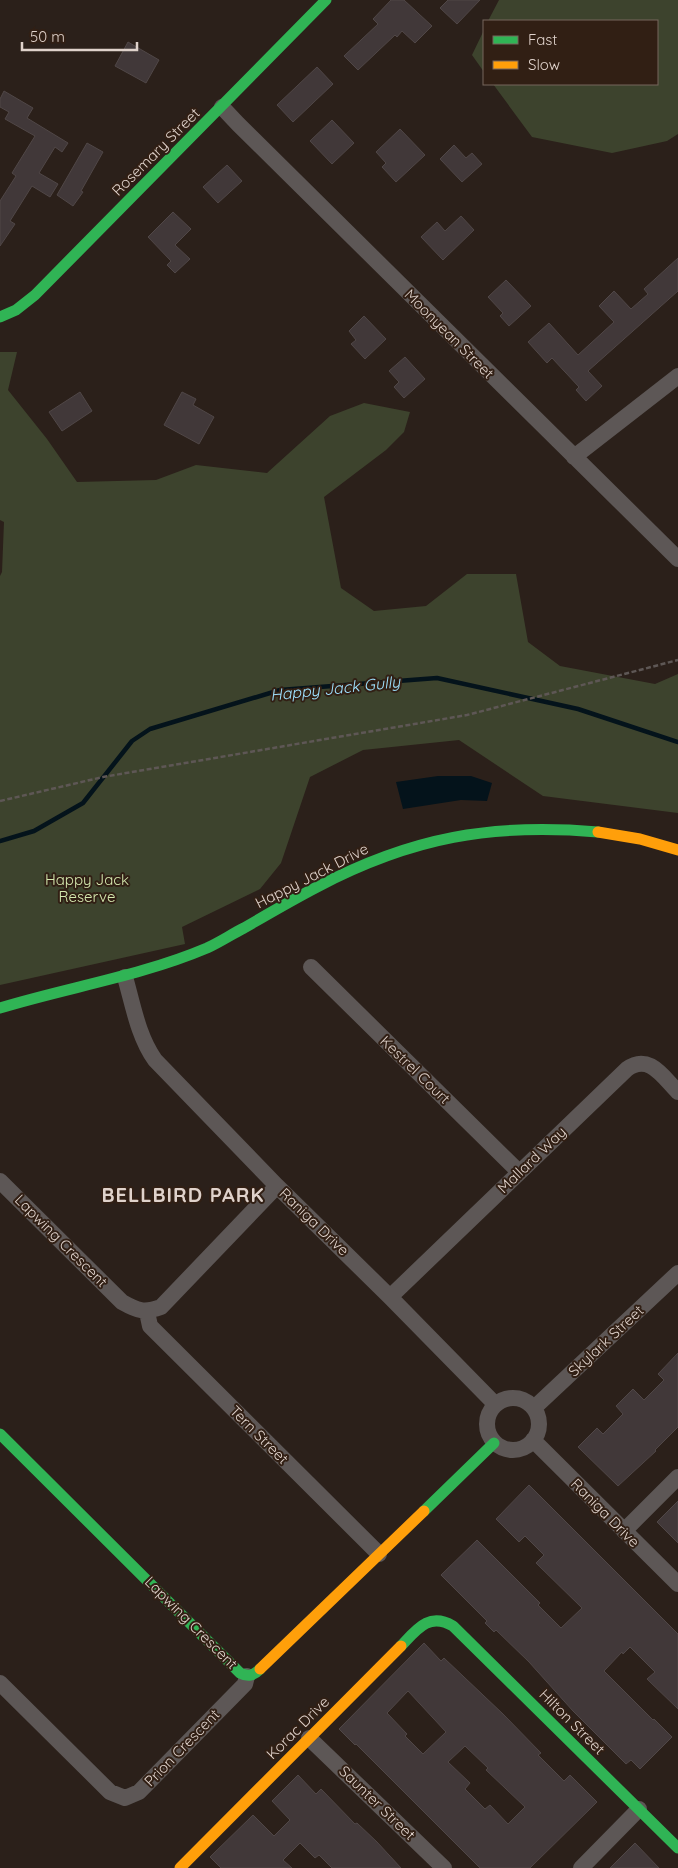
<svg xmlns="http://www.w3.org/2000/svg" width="678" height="1868" font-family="Quicksand,sans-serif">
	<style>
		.green { fill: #3d432d }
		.water { fill: #04131b }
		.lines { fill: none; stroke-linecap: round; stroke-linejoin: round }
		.stream { stroke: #04131b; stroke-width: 4.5 }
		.building { fill: #413839; stroke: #504747; fill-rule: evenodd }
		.path { stroke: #5e5755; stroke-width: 2.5; stroke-dasharray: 5 2.5; stroke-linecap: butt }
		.street { stroke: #5d5756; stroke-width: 16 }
		.fast { stroke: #30b455; stroke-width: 11 }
		.slow { stroke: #ff9f0a; stroke-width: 11 }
		.labels { text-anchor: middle; stroke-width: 4; stroke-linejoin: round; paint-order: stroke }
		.street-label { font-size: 15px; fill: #dfd2cb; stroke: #311f14 }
		.park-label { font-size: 15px; fill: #d6eab0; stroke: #311f14 }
		.water-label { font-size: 16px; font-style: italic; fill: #9ee1fe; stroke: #311f14 }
		.district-label { font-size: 20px; font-weight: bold; letter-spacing: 1px; fill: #dfd2cb; stroke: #311f14 }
	</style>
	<rect width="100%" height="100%" fill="#2b201a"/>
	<path class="green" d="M499,0H678V134L667,141L612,153L532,137L493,84H657V21H488Z
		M484,30V72L472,55Z
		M0,352H17L8,390L47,439L77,482L156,480L196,465L267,473L330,416L364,403L410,412L404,432L386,450L324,497L341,588L374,611L426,606L467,574H516L528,642L560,666L655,684L678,674V813L543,796L459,740L363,750L310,777L281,863L260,889L182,927L185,944L0,985V576L2,572L4,522L0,520Z"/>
	<path class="water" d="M438,776H471L492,783L487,801L461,800L403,809L396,782Z"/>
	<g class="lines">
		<path class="stream" d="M0,841L34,831L83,803L132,741L150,729L280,690L437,678L578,709L678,742"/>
	</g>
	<path class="building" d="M391,0H404L432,26L415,43L402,31L397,37L395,35L358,70L344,56L378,24L373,19Z
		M448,0H480L457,24L440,8Z
		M128,42L159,60L146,83L115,66Z
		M317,67L333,84L293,122L277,105Z
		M4,91L33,108L27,118L68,143L62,152L55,147L39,173L58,184L50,197L32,186L10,221L15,224L0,246V201L16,176L12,173L35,136L5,119L9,112L0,107V99Z
		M332,120L354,143L332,164L310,141Z
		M400,129L425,155L396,182L382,167L386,163L376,152Z
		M87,143L103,152L81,191L83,192L73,206L57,195Z
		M454,145L466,158L472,153L482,164L462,182L440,159Z
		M227,165L242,181L218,203L203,187Z
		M173,212L191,229L175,245L190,259L175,273L167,265L171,261L148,237Z
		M461,216L474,230L443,260L421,237L437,222L445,231Z
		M678,258V291L588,371L602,386L586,401L576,390L579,387L552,358L547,363L528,342L549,323L578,355L614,322L599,306L614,291L631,309L648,294L644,289Z
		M506,280L531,306L509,326L500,316L503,313L488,297Z
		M364,316L386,339L365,359L351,344L356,340L349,331Z
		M405,357L425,379L404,398L394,387L399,382L389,371Z
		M80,392L92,411L62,431L49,412Z
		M182,392L196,399L193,405L214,417L199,444L164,425Z
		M678,1353V1427L655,1450L656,1451L618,1486L578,1447L597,1428L603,1434L623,1414L616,1406L633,1389L644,1400L664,1380L658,1374Z
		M529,1485L678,1634V1709L647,1679L655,1672L630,1647L623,1654L622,1652L604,1671L653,1720L654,1719L672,1737L640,1769L631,1760L626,1764L573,1711L529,1662L496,1630L494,1632L485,1623L487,1621L441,1575L477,1540L540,1603L538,1605L561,1628L582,1608L536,1563L544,1555L525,1536L519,1542L496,1519Z
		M678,1501V1543L657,1522Z
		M424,1643L441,1661L444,1658L503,1714L541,1753L538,1755L564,1781L570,1775L597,1802L530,1868H480L356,1744L355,1745L339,1729ZM408,1691L446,1732L423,1754L405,1736L407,1734L387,1713ZM465,1746L488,1768L486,1770L525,1807L508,1824L490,1805L485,1809L465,1789L470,1783L448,1762Z
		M298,1775L316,1794L321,1789L355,1824L357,1823L377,1842L401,1868H332L319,1855L315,1858L300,1843L283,1860L292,1868H221L210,1857L253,1815L274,1836L290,1820L272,1801Z
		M635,1843L659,1868H610Z"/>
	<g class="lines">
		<path class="path" d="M0,801L103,777L467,715L678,660"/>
		<path class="street" d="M222,107L238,124L678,559
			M574,457L678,376
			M311,967L519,1172
			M125,977C133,1005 138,1036 155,1060L277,1186L390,1297L495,1404
			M0,1181L122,1302C138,1311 144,1313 161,1307L277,1186
			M390,1297L627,1069C649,1053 663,1077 678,1092
			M147,1312L150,1326L379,1554
			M487 1424a26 26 0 1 1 52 0a26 26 0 1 1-52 0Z
			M534,1408L678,1273
			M533,1440L678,1584
			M624,1531L678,1477
			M0,1683L110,1792L125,1798L139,1792L245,1684L247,1676
			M309,1738L444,1868
			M581,1868L639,1809"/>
		<path class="fast" d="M0,317L16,310L35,295L326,0
			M0,1008C69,987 141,976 207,948C220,942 232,934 244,928C268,914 292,900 317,887C412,837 492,823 598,832
			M0,1434L240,1673C248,1677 253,1676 260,1669
			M424,1511L494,1443
			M401,1646C417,1629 429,1612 453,1626L678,1848"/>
		<path class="slow" d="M598,832L640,839L678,850
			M260,1669L424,1511
			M180,1868L401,1646"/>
	</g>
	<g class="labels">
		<g class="street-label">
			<text transform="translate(156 152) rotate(-45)" y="5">Rosemary Street</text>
			<text transform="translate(449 334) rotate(45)" y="5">Moonyean Street</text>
			<text transform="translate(312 876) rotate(-27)" y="5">Happy Jack Drive</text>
			<text transform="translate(415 1070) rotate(44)" y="5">Kestrel Court</text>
			<text transform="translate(532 1160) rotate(-44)" y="5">Mallard Way</text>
			<text transform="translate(314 1222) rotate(44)" y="5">Raniga Drive</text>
			<text transform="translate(61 1241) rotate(45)" y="5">Lapwing Crescent</text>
			<text transform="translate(606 1341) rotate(-43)" y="5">Skylark Street</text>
			<text transform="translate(259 1435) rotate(45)" y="5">Tern Street</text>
			<text transform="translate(605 1513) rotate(45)" y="5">Raniga Drive</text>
			<text transform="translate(191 1623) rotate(45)" y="5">Lapwing Crescent</text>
			<text transform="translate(572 1722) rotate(45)" y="5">Hilton Street</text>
			<text transform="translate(298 1728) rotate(-45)" y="5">Korac Drive</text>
			<text transform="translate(182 1748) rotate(-46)" y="5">Prion Crescent</text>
			<text transform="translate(377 1803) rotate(44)" y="5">Saunter Street</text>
		</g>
		<g class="park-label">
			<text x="87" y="885">Happy Jack<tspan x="87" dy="17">Reserve</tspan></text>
		</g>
		<g class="water-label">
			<text transform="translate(335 688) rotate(-6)" y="6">Happy Jack Gully</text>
		</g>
		<g class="district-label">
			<text x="183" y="1202">BELLBIRD PARK</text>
		</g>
	</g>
	<rect x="483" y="20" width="175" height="65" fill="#311f14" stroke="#77675d"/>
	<rect x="493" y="36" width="25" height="8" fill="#30b455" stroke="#77675d"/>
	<text x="528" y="45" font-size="15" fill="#dfd2cb">Fast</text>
	<rect x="493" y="61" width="25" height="8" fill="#ff9f0a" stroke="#77675d"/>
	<text x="528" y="70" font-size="15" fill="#dfd2cb">Slow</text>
	<path d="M22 42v8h115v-8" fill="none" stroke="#dfd2cb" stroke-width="2.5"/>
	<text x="30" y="42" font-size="15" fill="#dfd2cb" stroke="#311f14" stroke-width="4" paint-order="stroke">50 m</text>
</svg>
